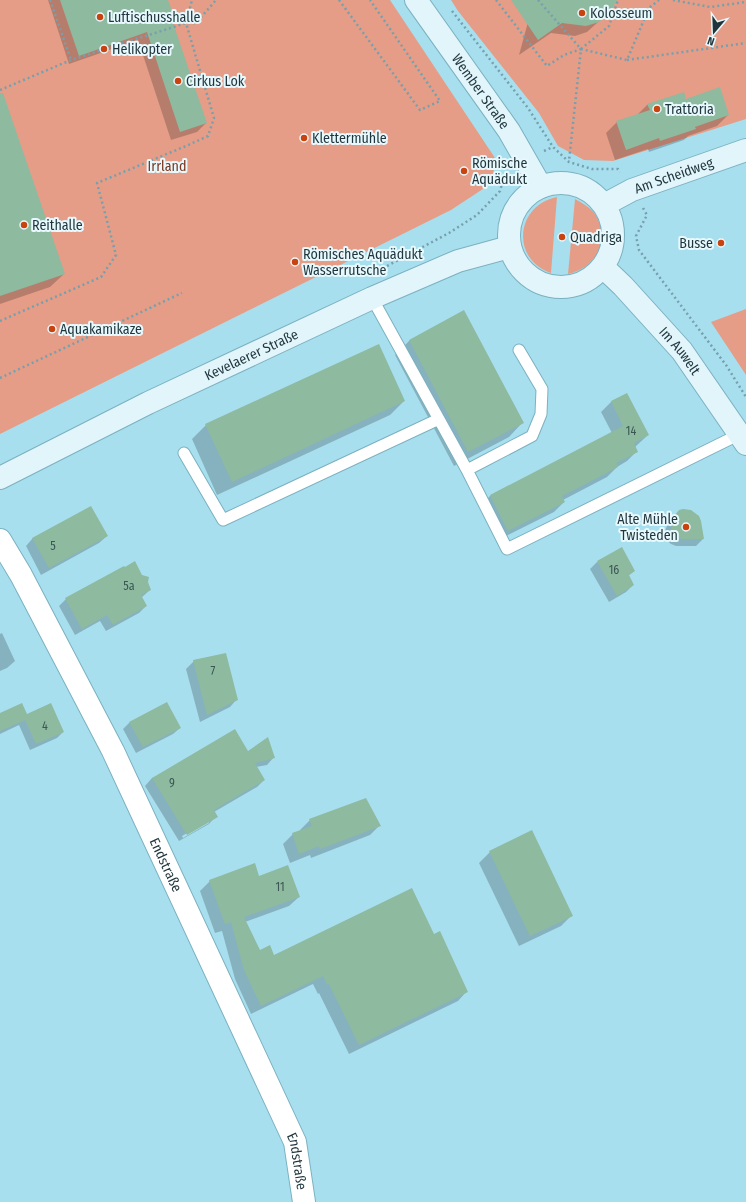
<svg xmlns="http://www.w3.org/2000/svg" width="746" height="1202" font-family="'Fira Sans Condensed',sans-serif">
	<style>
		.green { fill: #e59d87 }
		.shadow { fill: #0003; fill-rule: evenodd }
		.building { fill: #8eba9f }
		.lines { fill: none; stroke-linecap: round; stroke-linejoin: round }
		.lane-casing { stroke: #7bb1c0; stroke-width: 13 }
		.street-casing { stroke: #7bb1c0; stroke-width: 24 }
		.secondary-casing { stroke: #7bb1c0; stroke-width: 24 }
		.path { stroke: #76a0ad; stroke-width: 2.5; stroke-dasharray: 2 3; stroke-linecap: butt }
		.lane { stroke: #fff; stroke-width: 11 }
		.street { stroke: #fff; stroke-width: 22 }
		.secondary { stroke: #e1f5fb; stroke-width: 22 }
		.poi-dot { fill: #ca430e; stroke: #e8f9fe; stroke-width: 1.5 }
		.labels { text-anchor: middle; stroke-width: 4; stroke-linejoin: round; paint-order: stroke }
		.number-label { font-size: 12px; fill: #3b5654 }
		.poi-label { font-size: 14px; fill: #1f353b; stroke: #e8f9fe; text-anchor: start }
		.street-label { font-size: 14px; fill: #1f353b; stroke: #e8f9fe }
		.park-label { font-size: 14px; fill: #7c351e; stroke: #e8f9fe }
	</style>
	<rect width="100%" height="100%" fill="#a8dfef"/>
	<path class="green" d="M0,0H390L497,161L489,185L451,210L0,434Z
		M451,0H746V119L613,161L584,160L558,146L539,113L458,11Z
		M557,197L551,273C510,259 516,205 557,197Z
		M575,199C582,203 590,207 595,214C612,239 596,268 568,274Z
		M746,309V375L711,322Z"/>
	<path class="shadow" d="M48,0H167L175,22L173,24L206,123L197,132L171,140L138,40L69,64Z
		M534,0H616L607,14L587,32L575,36L551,33L519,55Z
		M685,100L728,115L717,126L688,136L684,140L649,152L648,149L615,160L606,133L617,122L636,116L648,104Z
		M0,114L64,274L50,287L0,304Z
		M464,312L523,422L509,437L454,466L395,355L409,341Z
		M627,394L648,435L635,447L637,451L627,461L617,467L607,477L563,500L564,502L554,512L498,540L480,506L490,496L612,433L601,412L611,402Z
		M404,401L390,415L217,495L192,439L206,425Z
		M679,511L700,521L703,539L696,546H676L671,544L665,539V531L668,523Z
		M107,536L99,543L41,575L26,546L33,538Z
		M597,562L634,571L628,576L633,585L626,592L609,602L590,569Z
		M124,567L142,576L147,582L150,590L141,598L146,606L139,613L106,631L100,621L75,635L59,606L66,599Z
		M2,633L15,661L7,668L0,671V634Z
		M194,661L237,699L230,707L200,722L186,669Z
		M0,714L27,715L63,732L57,738L30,750L19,725L0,734Z
		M130,722L180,728L173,734L136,753L123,729Z
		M247,752L274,757L267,765L256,767L264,780L257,787L214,812L216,816L209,824L179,841L145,786L152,778ZM209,820V823L183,838L182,836Z
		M310,820L380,825L370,835L311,858L310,855L290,863L283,844L293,834L301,831L300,830Z
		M490,852L572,915L561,926L519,946L479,863Z
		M259,877L299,897L289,906L245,922L259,951L274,956L434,935L467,991L458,1001L349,1054L319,993L318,994L313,984L251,1014L235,979L222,931L215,933L200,891L210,881Z"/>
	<path class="building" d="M60,0H168L176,22L173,23L207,123L180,132L147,32L79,56Z
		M511,0H617L608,15L599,22L586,26L562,23L538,40Z
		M720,87L729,115L695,127L696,129L660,141L659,138L626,150L616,121L650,110L647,104L684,92L686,99Z
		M0,93H3L65,274L0,296Z
		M464,310L524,423L468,452L409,340Z
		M379,344L405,401L232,482L205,424Z
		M627,393L649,435L634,443L638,452L616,463L618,467L562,496L565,502L508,531L490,495L623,426L611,401Z
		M91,506L108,536L49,568L32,538Z
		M683,509L691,510L699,516L701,521L704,539H682L678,537L672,532L671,523L675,515L679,510Z
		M622,547L635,571L629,575L634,585L617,596L597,561Z
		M135,561L142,575L149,577L148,582L151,590L141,595L147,606L113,625L107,615L82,629L65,598L124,566L125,567Z
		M226,653L238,700L207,715L193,660Z
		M167,702L181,728L143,747L129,722Z
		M22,703L27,714L51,703L64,732L36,744L25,720L0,731V713Z
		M235,729L248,751L268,737L275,758L255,763L265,780L214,810L218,817L187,835L152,778Z
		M366,798L381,826L320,849L319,846L299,854L292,833L312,826L309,819Z
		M532,830L573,916L530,936L489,851Z
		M255,863L259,876L288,865L300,897L244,917L260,950L270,945L274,955L412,888L434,934L440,931L468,992L359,1045L329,984L327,985L323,976L261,1006L244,970L231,922L225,924L209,880Z"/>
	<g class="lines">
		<g class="lane-casing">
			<path id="lane" d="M372,298L467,470L507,549L740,434
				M184,453L223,520L439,419
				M467,470L532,436L541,414L542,389L519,350"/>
		</g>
		<g class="street-casing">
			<g id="street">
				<path id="s1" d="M0,540L21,575L113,751L295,1142L304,1202"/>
			</g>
		</g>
		<g class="secondary-casing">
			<g id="secondary">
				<path id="s2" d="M416,0L509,131L541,187"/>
				<circle cx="561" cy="235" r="52"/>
				<path id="s3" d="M604,205L632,190L746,150"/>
				<path id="s4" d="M603,267L623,286L682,351L746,444"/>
				<path id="s5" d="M0,478L148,403L372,298L458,261L509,247"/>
			</g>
		</g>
		<path class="path" d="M50,0L71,60
			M339,0L420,110L440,101L370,0
			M496,0L547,66L564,55L581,49L569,161
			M538,0L581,49L627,60L649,8L659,0
			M673,0L710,7L746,2
			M452,11L528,108L553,147L569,162L592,169H618L620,172
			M581,49L609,26L618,0
			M627,60L746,43
			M0,90L71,60L186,23H196L216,0
			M544,151L553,147
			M643,208L647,215L636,236L639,250L726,365L746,397
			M387,266L449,233L477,215L500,191L504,176L509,172
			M0,321L101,277L116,255L97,183L186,146L208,136L214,118L186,23L192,0
			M0,378L182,293"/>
		<use href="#lane" class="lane"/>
		<use href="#street" class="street"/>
		<use href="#secondary" class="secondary"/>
	</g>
	<g class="poi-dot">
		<circle cx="582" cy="13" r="4"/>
		<circle cx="100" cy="17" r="4"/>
		<circle cx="104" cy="49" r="4"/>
		<circle cx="178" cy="81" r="4"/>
		<circle cx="657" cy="109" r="4"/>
		<circle cx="304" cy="138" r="4"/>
		<circle cx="464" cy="171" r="4"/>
		<circle cx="24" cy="225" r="4"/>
		<circle cx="562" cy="237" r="4"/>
		<circle cx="721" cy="243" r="4"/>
		<circle cx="295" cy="262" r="4"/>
		<circle cx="52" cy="329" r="4"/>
		<circle cx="686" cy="527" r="4"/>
	</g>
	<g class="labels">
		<g class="number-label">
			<text x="631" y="435">14</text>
			<text x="53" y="550">5</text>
			<text x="614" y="574">16</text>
			<text x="129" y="590">5a</text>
			<text x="213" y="675">7</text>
			<text x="45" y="730">4</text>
			<text x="172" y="787">9</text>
			<text x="280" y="891">11</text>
		</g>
		<g class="poi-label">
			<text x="590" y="18">Kolosseum</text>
			<text x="108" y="22">Luftischusshalle</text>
			<text x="112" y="54">Helikopter</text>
			<text x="186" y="86">Cirkus Lok</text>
			<text x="665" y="114">Trattoria</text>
			<text x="312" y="143">Klettermühle</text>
			<text x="472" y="168">Römische<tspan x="472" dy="16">Aquädukt</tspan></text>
			<text x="32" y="230">Reithalle</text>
			<text x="570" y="242">Quadriga</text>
			<text x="713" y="248" text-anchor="end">Busse</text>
			<text x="303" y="259">Römisches Aquädukt<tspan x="303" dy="16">Wasserrutsche</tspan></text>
			<text x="60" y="334">Aquakamikaze</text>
			<text x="678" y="524" text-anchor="end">Alte Mühle<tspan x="678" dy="16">Twisteden</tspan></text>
		</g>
		<g class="street-label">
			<text dy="5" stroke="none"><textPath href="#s2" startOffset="112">Wember Straße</textPath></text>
			<text dy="5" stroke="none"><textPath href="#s3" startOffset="76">Am Scheidweg</textPath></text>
			<text dy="5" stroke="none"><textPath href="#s4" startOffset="114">Im Auwelt</textPath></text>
			<text dy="5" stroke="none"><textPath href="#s5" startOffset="280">Kevelaerer Straße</textPath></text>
			<text dy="5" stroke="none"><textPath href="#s1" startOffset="365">Endstraße</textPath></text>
			<text dy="5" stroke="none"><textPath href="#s1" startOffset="690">Endstraße</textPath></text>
		</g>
		<g class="park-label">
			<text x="167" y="171">Irrland</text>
		</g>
	</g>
	<g transform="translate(714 32) rotate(199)" stroke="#e8f9fe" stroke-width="3" paint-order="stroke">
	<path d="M0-3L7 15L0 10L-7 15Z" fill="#1f353b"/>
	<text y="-6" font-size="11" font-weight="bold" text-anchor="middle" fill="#1f353b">N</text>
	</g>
</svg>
